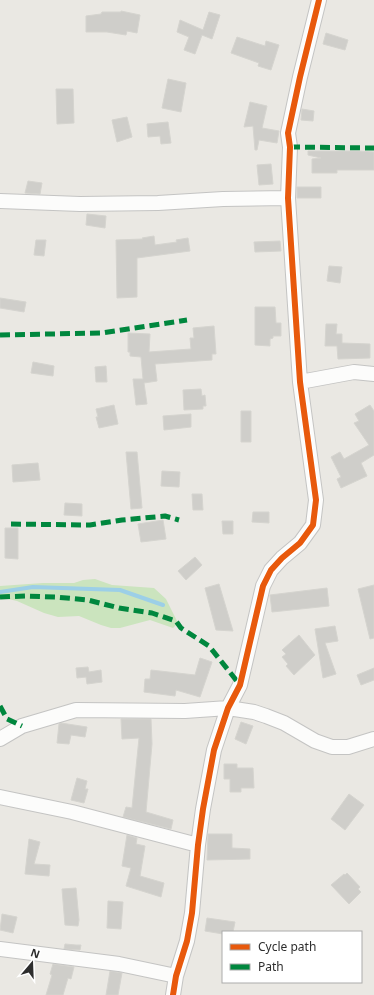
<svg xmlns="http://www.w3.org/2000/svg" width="374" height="995" font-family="'Noto Sans',sans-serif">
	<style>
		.green { fill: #cbe4be }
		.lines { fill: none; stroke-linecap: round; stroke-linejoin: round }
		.stream { stroke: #9ccfe7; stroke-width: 4 }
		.building { fill: #cfceca; stroke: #d5d4cf }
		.street-casing { stroke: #c4c4c3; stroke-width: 16 }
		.street { stroke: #fcfcfb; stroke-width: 14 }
		.quiet { stroke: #00873e; stroke-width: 5; stroke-dasharray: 10 5; stroke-linecap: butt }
		.cycleway-casing { stroke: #fff; stroke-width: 8 }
		.cycleway { stroke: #e8590c; stroke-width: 6 }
	</style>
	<rect width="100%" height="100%" fill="#eae8e3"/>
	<path class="green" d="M95,579L112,585L154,588L166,599L178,623L173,628L150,620L120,628H111L101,625L79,616L58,617L44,613L17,601L0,597V586L43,583H74L83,580Z"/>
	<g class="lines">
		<path class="stream" d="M0,592L33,587L120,590L163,605"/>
	</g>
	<path class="building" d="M121,11L140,15L137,33L127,31L126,35L107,32H86V16L101,14L102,12H121Z
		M209,12L220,15L212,39L202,35L195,54L184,50L189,37L177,32L180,20L203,30Z
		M326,33L348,40L345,50L323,44Z
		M237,37L265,46L266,41L279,45L271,70L258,66L259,63L231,53Z
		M168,79L186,83L181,112L162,108Z
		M56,89H73L74,123L57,124Z
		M250,102L267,106L262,128L279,131L277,143L259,140L257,150H255L253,126L244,127Z
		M302,109L314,111L313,121L301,120Z
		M127,117L132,137L117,142L112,120Z
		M168,122L171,143L161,144L160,136L148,137L147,124Z
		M308,151H359L374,152V170H337V173H312V159L321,158L308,155Z
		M271,164L273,184L259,185L257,165Z
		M28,181L42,183L40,194L25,193Z
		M297,187H321V198H297Z
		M87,214L106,216L105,228L86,225Z
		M154,236L155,245L177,242L176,240L188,238L190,251L137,258V297L117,298L116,240L143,239L142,238Z
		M36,240H46L44,256L34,255Z
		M280,241L281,251L255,252L254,242Z
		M329,266L342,267L340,283L327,281Z
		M0,298L26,302L24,312L0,308Z
		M255,307H275L276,323H281V336H273V338L270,339V346L255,345Z
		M326,324H337L336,334H342V343L370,344V358L338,359L337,346H325Z
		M214,326L216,354H212V360L155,364L157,381L144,383L147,404L136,405L133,379H143L141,357L130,356V352H128V333L150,334L149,352L191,349L190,338H194L193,328Z
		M33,362L54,366L53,376L31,373Z
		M106,366L107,382H96L95,367Z
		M201,389L202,396L205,395L206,406H203V409L184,410L183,390Z
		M114,405L118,424L99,428L96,417H98L96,409Z
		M370,405L374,411V455L361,463L367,476L341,488L337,479L341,477L331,457L340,452L344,459L369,445L354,423L359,421L355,414Z
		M241,411H251V442H241Z
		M191,414V427L164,430L163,416Z
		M126,452H137L142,508L131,509Z
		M38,463L40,480L13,482L12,465Z
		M162,471L180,472L179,487L161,486Z
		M192,494H202L203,510H193Z
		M65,503L82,504V516L64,515Z
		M253,512H269V523L252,522Z
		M163,520L166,539L141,542L138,524Z
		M222,521H233V534H223Z
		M5,528H18V559L5,558Z
		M195,557L202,565L186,580L178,571Z
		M219,584L233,631L216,630L205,588Z
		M374,585V638L370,639L358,589Z
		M327,588L329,606L272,612L270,595Z
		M335,626L338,641L325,643L336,674L323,678L315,629Z
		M299,635L315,655L294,675L286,666L288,664L282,657L286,654L282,650Z
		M200,658L212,662L200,697L176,690L175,696L144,692L145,679H150L151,670L195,675Z
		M88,667L89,672L101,670L102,682L87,684L86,677L77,678L76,668Z
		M374,668V680L361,685L357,675Z
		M121,719H151L152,744L146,812L173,820L171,829L123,817L126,807L132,808L139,738L122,739Z
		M241,722L253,726L246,744L235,739Z
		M61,723L87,727L85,737L71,735L69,744L57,743L59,724Z
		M224,764H237V768H253L254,788H241V792H230V779H224Z
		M77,778L87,781L85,789H88L84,803L71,800Z
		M349,794L364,805L345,830L331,819Z
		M208,834H232V848L250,849V859L207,860Z
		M127,835L137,838L136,844L145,846L140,876L164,883L161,897L126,886L131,868L122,866Z
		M29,839L40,842L34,864L50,865L49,876L25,874Z
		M347,873L360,887L358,889L361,892L349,904L331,885L344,874L345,875Z
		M76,888L79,920L78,926L65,925L62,889Z
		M108,901L123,902L121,929L107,928Z
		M2,914L17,917L13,933L0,930Z
		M207,918L235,922L233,932H223V934L205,931Z
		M65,944L76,945H81L80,950L64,949Z
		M53,964L74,967L71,979L68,978L63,995H46L52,975L50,974Z
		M110,971L122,973L118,995H106Z"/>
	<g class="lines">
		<g class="street-casing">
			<path id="street" d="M0,201L80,204L158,203L223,199L288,198
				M300,382L354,372L374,374
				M0,739L22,726L76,710L185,711L228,708L254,712L266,716L284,723L315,741L332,747H348L374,739
				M0,797L72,812L198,845
				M0,949L119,964L176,976
				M173,995L176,976L187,941L192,913L198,845L203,809L214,750L228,708L240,685L263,586L271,570L282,558L300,543L313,525L316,500L300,382L288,198L290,147L288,133L300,77L319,0"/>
		</g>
		<use href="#street" class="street"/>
		<path class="quiet" d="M290,147L374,148
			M0,335L101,333L187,320
			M11,524L90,525L122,520L165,516L179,520
			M0,597L25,596L55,597L88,600L119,608L152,613L176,621L181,628L209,646L240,685
			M0,706L7,719L22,726"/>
		<g class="cycleway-casing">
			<path id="cycleway" d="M173,995L176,976L187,941L192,913L198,845L203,809L214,750L228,708L240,685L263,586L271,570L282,558L300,543L313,525L316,500L300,382L288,198L290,147L288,133L300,77L319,0"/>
		</g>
		<use href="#cycleway" class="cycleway"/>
	</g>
	<rect x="222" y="931" width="140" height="52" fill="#ffffff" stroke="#ababab"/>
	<rect x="230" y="944" width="20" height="6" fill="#e8590c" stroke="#ababab"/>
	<text x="258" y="951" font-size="12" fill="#2d2d2d">Cycle path</text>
	<rect x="230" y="964" width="20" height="6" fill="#00873e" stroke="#ababab"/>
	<text x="258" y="971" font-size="12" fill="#2d2d2d">Path</text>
	<g transform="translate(32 963) rotate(19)" stroke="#ffffff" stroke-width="3" paint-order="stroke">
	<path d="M0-3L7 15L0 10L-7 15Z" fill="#2d2d2d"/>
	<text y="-6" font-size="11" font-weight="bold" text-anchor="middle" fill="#2d2d2d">N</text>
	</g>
</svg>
